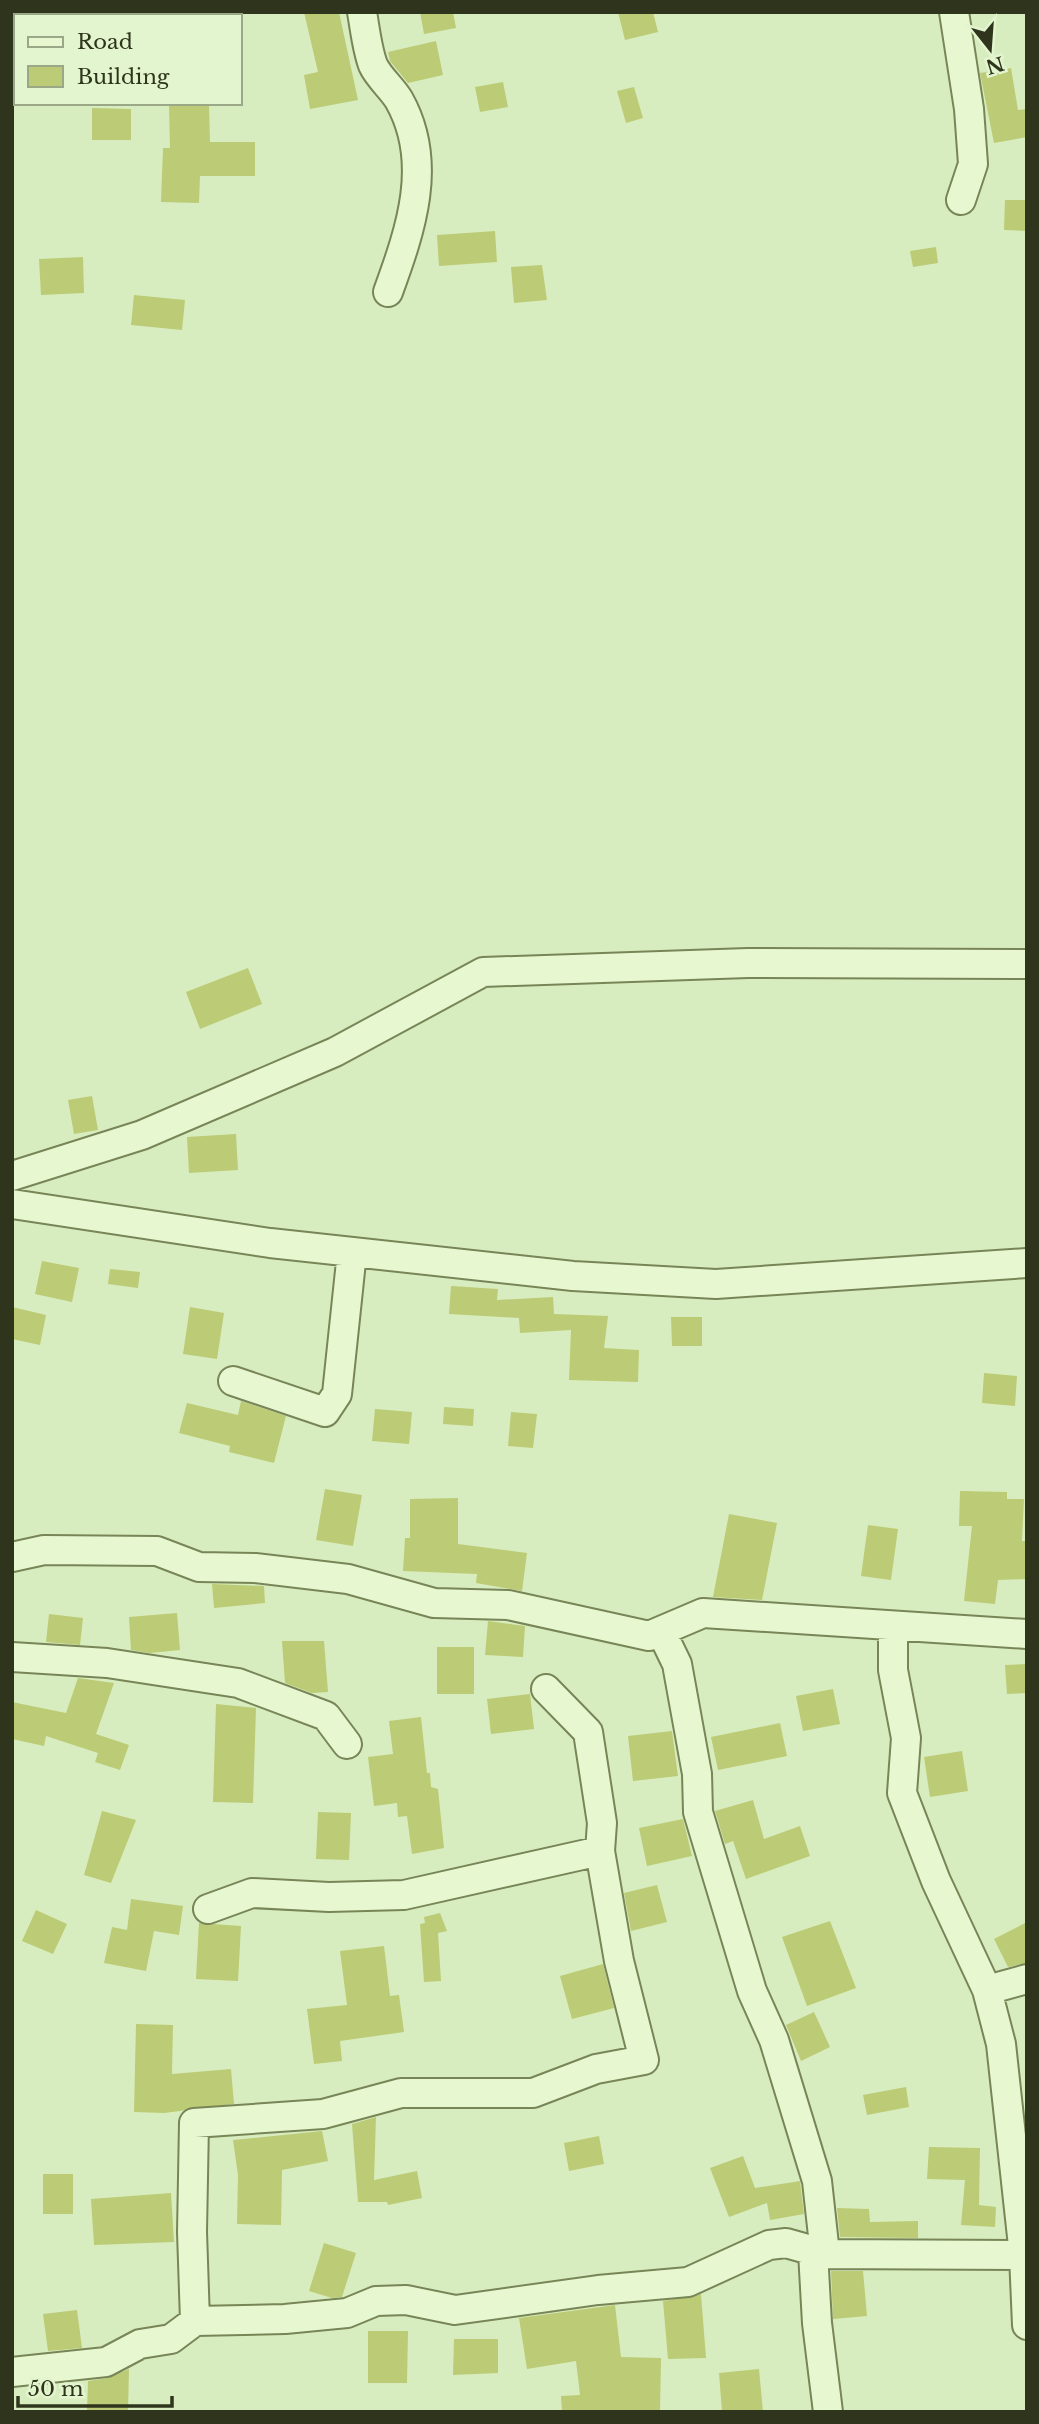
<svg xmlns="http://www.w3.org/2000/svg" width="1039" height="2424" font-family="'Libre Baskerville',serif">
	<style>
		.building { fill: #bccb75 }
		.lines { fill: none; stroke-linecap: round; stroke-linejoin: round }
		.minor-casing { stroke: #788557; stroke-width: 32 }
		.minor { stroke: #e7f8d1; stroke-width: 28 }
	</style>
	<rect width="100%" height="100%" fill="#d8edbf"/>
	<path class="building" d="M304,12H339L358,100L310,109L304,75L318,72Z
		M420,12H453L456,28L424,34Z
		M618,12H653L658,32L625,40Z
		M436,41L443,75L408,83L390,61L388,52Z
		M1011,68L1018,110L1027,109V137L994,143L980,73Z
		M503,82L508,107L480,112L475,87Z
		M634,87L643,118L626,123L617,91Z
		M209,104L210,142H255V176H200L199,203L161,202L163,148H170L169,105Z
		M92,108L131,109V140H92Z
		M1005,200H1027V231L1004,230Z
		M495,231L497,262L439,266L437,235Z
		M936,247L938,263L913,267L910,251Z
		M83,257L84,293L41,295L39,259Z
		M542,265L547,300L514,303L511,267Z
		M134,295L185,300L182,330L131,325Z
		M248,968L262,1004L200,1029L186,992Z
		M92,1096L98,1130L74,1134L68,1100Z
		M236,1134L238,1170L189,1173L187,1137Z
		M42,1261L79,1268L72,1302L35,1294Z
		M110,1269L140,1272L138,1288L108,1284Z
		M451,1286L498,1289L497,1300L553,1297L554,1314L608,1316L604,1348L639,1350L638,1382L569,1380L571,1330L520,1333L519,1318L449,1314Z
		M12,1307L46,1315L40,1345L12,1339Z
		M190,1307L224,1313L217,1359L183,1354Z
		M671,1317H702V1346H672Z
		M984,1373L1017,1376L1015,1406L982,1403Z
		M241,1401L286,1416L274,1463L229,1452L230,1446L179,1433L187,1403L238,1415Z
		M444,1407L474,1409L473,1426L443,1424Z
		M375,1409L412,1412L409,1444L372,1441Z
		M511,1412L537,1414L533,1448L508,1446Z
		M325,1489L362,1495L353,1546L316,1540Z
		M960,1491L1007,1492V1499H1024L1022,1541H1027V1579L998,1580L995,1604L964,1601L972,1526H959Z
		M458,1498V1544L527,1553L522,1591L476,1583L477,1574L403,1571L405,1538H410V1499Z
		M729,1514L777,1523L762,1600L713,1597Z
		M868,1525L898,1529L891,1580L861,1576Z
		M212,1584L264,1586L265,1603L214,1608Z
		M177,1613L180,1650L150,1653L131,1650L129,1617Z
		M49,1614L83,1618L80,1645L46,1642Z
		M488,1621L525,1626L523,1657L485,1655Z
		M282,1641H324L328,1692L312,1693L285,1683Z
		M437,1647H474V1694H437Z
		M1027,1664V1693L1007,1694L1005,1665Z
		M78,1678L114,1683L96,1734L129,1745L120,1770L95,1762L98,1753L46,1736L44,1746L12,1739V1702L66,1713Z
		M833,1689L840,1724L803,1731L796,1696Z
		M530,1694L534,1729L491,1734L487,1699Z
		M216,1704L256,1708L253,1803L213,1802Z
		M421,1717L427,1773H430L431,1787L438,1789L444,1848L412,1854L407,1816L398,1817L397,1803L374,1806L368,1757L393,1754L389,1721Z
		M780,1723L787,1756L718,1770L711,1737Z
		M672,1731L678,1776L633,1781L628,1736Z
		M962,1751L968,1791L930,1797L924,1757Z
		M753,1800L764,1839L800,1826L810,1856L746,1879L733,1841L725,1844L715,1811Z
		M102,1811L136,1820L111,1883L84,1875Z
		M318,1812L351,1813L349,1860L316,1859Z
		M683,1819L692,1856L647,1866L639,1828Z
		M657,1885L667,1922L631,1931L624,1893Z
		M131,1899L183,1906L179,1935L154,1931L146,1971L104,1963L112,1927L127,1930Z
		M36,1910L67,1924L53,1954L22,1941Z
		M440,1913L447,1931L438,1933L441,1981L424,1982L420,1924L425,1923L424,1917Z
		M830,1921L856,1988L807,2006L782,1937Z
		M1027,1922V1963L1008,1967L994,1939Z
		M199,1923L241,1926L238,1981L196,1979Z
		M384,1946L390,1996L399,1995L404,2032L340,2041L342,2061L314,2064L307,2009L347,2005L340,1951Z
		M603,1964L614,2008L572,2019L560,1976Z
		M814,2012L830,2047L801,2061L786,2025Z
		M136,2024L173,2025L172,2074L231,2069L234,2104L164,2113L134,2112Z
		M906,2087L909,2107L867,2115L863,2095Z
		M376,2117L374,2180L417,2171L422,2198L388,2205L387,2202H358L352,2124Z
		M322,2131L328,2161L282,2170L281,2225L237,2224L238,2175L233,2140Z
		M599,2136L604,2164L569,2171L564,2143Z
		M929,2147L980,2148L979,2205L996,2207L995,2227L961,2225L965,2180L927,2179Z
		M743,2156L755,2188L800,2181L804,2214L770,2220L767,2203L729,2217L710,2168Z
		M43,2174H73V2214H43Z
		M171,2193L174,2242L94,2245L91,2199Z
		M837,2208L869,2209L870,2222L918,2221V2238L840,2237Z
		M324,2243L356,2253L342,2297L332,2298L309,2291Z
		M831,2271H863L867,2316L833,2319Z
		M701,2294L706,2358L668,2359L663,2301Z
		M615,2305L621,2357L661,2358L660,2412H562L561,2396L580,2395L576,2361L527,2369L519,2318Z
		M77,2310L82,2348L48,2351L43,2314Z
		M368,2331H408L407,2383H368Z
		M454,2339H498V2373L453,2375Z
		M129,2369L128,2412H87L88,2381L108,2378Z
		M759,2369L763,2412H722L719,2373Z"/>
	<g class="lines">
		<g class="minor-casing">
			<path id="minor" d="M362,12C365,29 367,49 373,65C379,78 392,88 399,100C434,162 411,229 388,292
				M954,12L969,109L973,164L961,200
				M49,16L57,12
				M12,26L16,25
				M12,1176L142,1135L335,1052L483,972L748,963L1027,964
				M12,1204L270,1243L573,1276L716,1284L1027,1263
				M233,1381L325,1412L337,1394L352,1252
				M12,1557L44,1550L157,1551L199,1567L255,1568L348,1579L434,1603L508,1605L649,1636L703,1613L1027,1634
				M893,1626V1670L906,1738L902,1793L936,1881L987,1990L1027,1979
				M661,1631L677,1664L697,1774L698,1812L752,1991L774,2040L817,2181L825,2254L1027,2255
				M12,1657L107,1663L238,1683L326,1716L347,1744
				M208,1909L252,1893L329,1897L404,1895L600,1851
				M987,1990L1001,2044L1024,2255L1027,2325
				M813,2252L817,2323L828,2412
				M195,2321L192,2232L194,2123L323,2114L401,2093H533L596,2069L644,2060L619,1961L600,1851L602,1823L588,1732L546,1689
				M12,2372L106,2362L140,2344L171,2339L195,2321L285,2319L347,2313L376,2301L406,2300L455,2310L598,2290L688,2282L769,2245L786,2243L825,2254"/>
		</g>
		<use href="#minor" class="minor"/>
	</g>
	<rect width="1039" height="2424" fill="none" stroke="#2f351c" stroke-width="28"/>
	<rect x="14" y="14" width="228" height="91" fill="#e3f5ce" stroke="#9ba887" stroke-width="2"/>
	<rect x="28" y="37" width="35" height="10" fill="#e7f8d1" stroke="#9ba887" stroke-width="2"/>
	<text x="77" y="49" font-size="21" fill="#2f351c">Road</text>
	<rect x="28" y="66" width="35" height="21" fill="#bccb75" stroke="#9ba887" stroke-width="2"/>
	<text x="77" y="84" font-size="21" fill="#2f351c">Building</text>
	<g transform="translate(990 49) rotate(163)" stroke="#e3f5ce" stroke-width="5" paint-order="stroke">
	<path d="M0-5L12 26L0 18L-12 26Z" fill="#2f351c"/>
	<text y="-10" font-size="19" font-weight="bold" text-anchor="middle" fill="#2f351c">N</text>
	</g>
	<path d="M18 2396v10h154v-10" fill="none" stroke="#2f351c" stroke-width="3.5"/>
	<text x="28" y="2396" font-size="21" fill="#2f351c" stroke="#e3f5ce" stroke-width="5" paint-order="stroke">50 m</text>
</svg>
